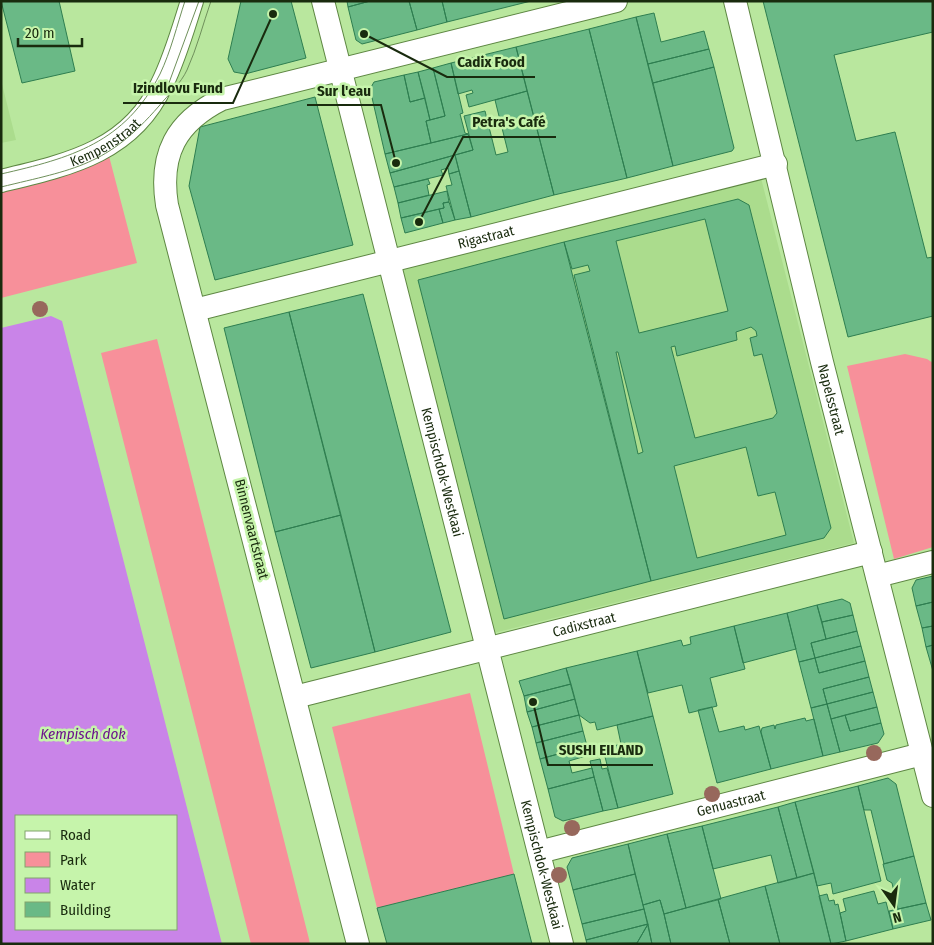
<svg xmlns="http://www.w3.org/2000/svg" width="934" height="945" font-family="'Fira Sans Condensed',sans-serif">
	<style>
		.built { fill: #abdc8d }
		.green { fill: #f7909a }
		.water { fill: #c984e8; fill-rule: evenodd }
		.building { fill: #6ab986; stroke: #2e7e50; fill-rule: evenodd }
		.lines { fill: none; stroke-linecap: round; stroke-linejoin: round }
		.minor-casing { stroke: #5e8743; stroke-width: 24 }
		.minor { stroke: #fff; stroke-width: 22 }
		.tram { stroke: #6f905b; stroke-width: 1 }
		.tree { fill: #97685c }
		.labels { text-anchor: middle; stroke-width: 5; stroke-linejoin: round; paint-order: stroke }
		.street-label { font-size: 14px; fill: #192b0e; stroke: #c6f4ab }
		.water-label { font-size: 15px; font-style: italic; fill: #6c108c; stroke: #c6f4ab }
		.leader { fill: none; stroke: #192b0e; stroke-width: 2 }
		.callout-dot { fill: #192b0e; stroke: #c6f4ab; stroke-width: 2 }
		.callout-label { font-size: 15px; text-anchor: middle; font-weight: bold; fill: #192b0e; stroke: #c6f4ab; stroke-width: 5; stroke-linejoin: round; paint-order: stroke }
	</style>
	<rect width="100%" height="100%" fill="#b9e79e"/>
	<path class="built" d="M1,80L16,140L1,143Z
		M761,178L854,543L494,633L401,270Z"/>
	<path class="green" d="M109,156L137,263L1,298V191Z
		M157,339L309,939L310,944H251L101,353Z
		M905,354L927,359L933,363V547L894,559L847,366Z
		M470,693L514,874L377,908L332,727Z"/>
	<path class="water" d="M51,316L62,321L64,329L222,944H1V328ZM16,816H176V929H16Z"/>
	<path class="building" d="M1,1H59L75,71L22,83Z
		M241,1H291L306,58L245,74L234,72L228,59Z
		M347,1H370L348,7Z
		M370,1H409L417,30L362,44L356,40L348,7Z
		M409,1H442L447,22L417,30Z
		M442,1H531L447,22Z
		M763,1H933V32L834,55L856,141L895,132L927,258L933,257V316L848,337Z
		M654,13L661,42L704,31L709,49L648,64L636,17Z
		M636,17L673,166L627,178L589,29Z
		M589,29L627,178L554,195L516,47Z
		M516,47L527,91L469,107L466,95L473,93L472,90L458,94L451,63Z
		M709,49L714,67L653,83L648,64Z
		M451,63L463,113L460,114L465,133L468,134L431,143L426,121L445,116L433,68Z
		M714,67L734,148L732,151L673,166L653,83Z
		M433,68L445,116L430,120L418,72Z
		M418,72L425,98L410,102L404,75Z
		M404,75L410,102L425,98L430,120L426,121L431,143L385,154L370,89L374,82Z
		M527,91L554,195L471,217L455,155L473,150L464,116L485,111L496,155L508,152L495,100Z
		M315,97L353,245L215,280L189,186L200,127Z
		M468,134L473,150L390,173L385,154Z
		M455,155L459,171L449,174L448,168L441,170L443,175L394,187L390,173Z
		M459,171L471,217L455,220L446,186L452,185L449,174Z
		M428,179L430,184L427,185L429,195L398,203L394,187Z
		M447,191L449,202L443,203L444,208L401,218L398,203Z
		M738,199L749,205L831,528L824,538L651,581L574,275L590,271L588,265L572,269L564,242ZM705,219L728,311L639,333L616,241ZM751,327L756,331L757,336L750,338L754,356L762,354L777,413L773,418L695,438L671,347L675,346L677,356L737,340L736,332ZM616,352H618L643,452L638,454ZM746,447L758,496L775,492L786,535L697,558L674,466Z
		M449,202L455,220L443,223L439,209L444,208L443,203Z
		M439,209L443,223L405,233L401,218Z
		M564,242L651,581L504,619L418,280Z
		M363,294L451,632L375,652L289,312Z
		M289,312L341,515L275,532L224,328Z
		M341,515L375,652L311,668L275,532Z
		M933,576V602L916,606L912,588L916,580Z
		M842,599L850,603L853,615L822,622L817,605Z
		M933,602V626L922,628L916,606Z
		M817,605L826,639L811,643L815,658L799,662L787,613Z
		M787,613L796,649L743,663L734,626Z
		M853,615L857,631L826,639L822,622Z
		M734,626L745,669L710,678L717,706L689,713L682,685L648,693L637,651L681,640L683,646L691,644L690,637Z
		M933,626V645L926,647L922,628Z
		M857,631L861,646L815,658L811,643Z
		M933,645V671L926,647Z
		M861,646L865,661L819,673L815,658Z
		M637,651L653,716L597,730L595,722L590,723L579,715L566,668Z
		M815,658L819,673L865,661L869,677L823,689L827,704L811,708L799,662Z
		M566,668L571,684L524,696L519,681Z
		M869,677L873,692L827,704L823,689Z
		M571,684L575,699L527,712L524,696Z
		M873,692L877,707L831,719L827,704Z
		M575,699L579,715L532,727L527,712Z
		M827,704L840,752L823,756L811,708Z
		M712,707L719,732L744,726L745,730L759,726L771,769L717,783L698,710Z
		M877,707L881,723L850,731L845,715Z
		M579,715L583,731L536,743L532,727Z
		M845,715L850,731L881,723L884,734L878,743L840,752L831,719Z
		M653,716L673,794L618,808L603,749L621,744L617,725Z
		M805,718L806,721L814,719L823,756L771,769L761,732L762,728L774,725L775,729L776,725Z
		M583,731L587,746L540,759L536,743Z
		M587,746L589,755L569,761L572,773L592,768L594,777L548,789L540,759Z
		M600,759L602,769L607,768L618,808L603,811L590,761Z
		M594,777L603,811L563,821L555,817L548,789Z
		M888,778L896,784L914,856L884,864L871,810H864L858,786Z
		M858,786L881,881L833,894L831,883L817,886L795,802Z
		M795,802L814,873L797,878L778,807Z
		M778,807L797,878L778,883L771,855L713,869L702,826Z
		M702,826L721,899L686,908L667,834Z
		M667,834L686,908L664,914L660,900L643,905L628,844Z
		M628,844L635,874L573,890L567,867L572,858Z
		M914,856L926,903L898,909L892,883L887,880L883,864Z
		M814,873L831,944H780L765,886Z
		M514,874L532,944H387L377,908Z
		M635,874L644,909L582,924L573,890Z
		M765,886L780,944H730L718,899Z
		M874,891L878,904L886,902L893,929L846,941L840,913L846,911L843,899Z
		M827,894L829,901L834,900L835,905L838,904L846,941L831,944L819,896Z
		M718,899L730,944H671L664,914Z
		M660,900L664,914L671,944H652L644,909L643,905Z
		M926,903L931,920L893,929L889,911Z
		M644,909L648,924L586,940L582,924Z
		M648,924L652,944H637V943Z
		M648,924L637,943L587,944L586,940Z"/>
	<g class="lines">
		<g class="minor-casing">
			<g id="minor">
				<path id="s1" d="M323,1L562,944"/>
				<path id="s2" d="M735,1L822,362L933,796"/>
				<path id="s3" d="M1,181C67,165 131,152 162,84C175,58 183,29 192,1"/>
				<path id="s4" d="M195,310L776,164"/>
				<path d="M877,576L933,562"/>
				<path id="s5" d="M295,697L871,552"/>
				<path id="s6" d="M539,852L922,754"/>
				<path d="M358,944L167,205C159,154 176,122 222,99L616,1"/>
			</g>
		</g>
		<use href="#minor" class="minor"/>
		<path class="tram" d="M166,91L199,1
			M1,174C71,158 125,143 160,74C171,51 177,25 185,1
			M1,187C75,169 107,166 159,106C169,94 181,83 187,70C197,48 203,24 211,1"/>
	</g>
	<g class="tree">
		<circle cx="40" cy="309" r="8"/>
		<circle cx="874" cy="753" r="8"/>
		<circle cx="712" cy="794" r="8"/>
		<circle cx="572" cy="828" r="8"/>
		<circle cx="559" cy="875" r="8"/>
	</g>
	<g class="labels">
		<g class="street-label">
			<text dy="5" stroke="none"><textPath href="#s3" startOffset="112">Kempenstraat</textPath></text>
			<text dy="5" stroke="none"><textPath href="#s4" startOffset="300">Rigastraat</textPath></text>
			<text dy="5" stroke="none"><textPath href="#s2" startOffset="410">Napelsstraat</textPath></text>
			<text dy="5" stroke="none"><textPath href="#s1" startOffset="486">Kempischdok-Westkaai</textPath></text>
			<text transform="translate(252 529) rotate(76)" y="5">Binnenvaartstraat</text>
			<text dy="5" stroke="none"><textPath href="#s5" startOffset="298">Cadixstraat</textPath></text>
			<text dy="5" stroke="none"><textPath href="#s6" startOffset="198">Genuastraat</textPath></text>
			<text dy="5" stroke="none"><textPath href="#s1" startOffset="891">Kempischdok-Westkaai</textPath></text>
		</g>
		<g class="water-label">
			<text x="83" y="739">Kempisch dok</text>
		</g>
	</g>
	<path class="leader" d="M364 34L447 77H535M273 14L233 103H123M396 163L381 105H307M419 222L463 137H556M533 702L548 765H653"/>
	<g class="callout-dot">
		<circle cx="364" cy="34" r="5"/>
		<circle cx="273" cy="14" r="5"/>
		<circle cx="396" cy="163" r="5"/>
		<circle cx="419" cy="222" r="5"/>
		<circle cx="533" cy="702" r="5"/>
	</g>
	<g class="callout-label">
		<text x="491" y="67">Cadix Food</text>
		<text x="178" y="93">Izindlovu Fund</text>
		<text x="344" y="96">Sur l'eau</text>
		<text x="509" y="127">Petra's Café</text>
		<text x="601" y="755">SUSHI EILAND</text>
	</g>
	<rect width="934" height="945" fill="none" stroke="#192b0e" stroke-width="5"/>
	<rect x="15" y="815" width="162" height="115" fill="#c6f4ab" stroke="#81a46c"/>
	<rect x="25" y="831" width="25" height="8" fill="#ffffff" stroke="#81a46c"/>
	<text x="60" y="840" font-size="15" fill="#192b0e">Road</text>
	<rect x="25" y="852" width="25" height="15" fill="#f7909a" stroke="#81a46c"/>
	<text x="60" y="865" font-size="15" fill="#192b0e">Park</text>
	<rect x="25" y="878" width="25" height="15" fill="#c984e8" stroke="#81a46c"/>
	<text x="60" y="890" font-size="15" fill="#192b0e">Water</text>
	<rect x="25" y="902" width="25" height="15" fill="#6ab986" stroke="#81a46c"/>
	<text x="60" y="915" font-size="15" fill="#192b0e">Building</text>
	<g transform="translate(894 905) rotate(166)" stroke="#c6f4ab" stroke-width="4" paint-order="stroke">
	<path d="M0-4L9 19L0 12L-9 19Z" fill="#192b0e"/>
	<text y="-8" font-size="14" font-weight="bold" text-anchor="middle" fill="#192b0e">N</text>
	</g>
	<path d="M18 38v8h64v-8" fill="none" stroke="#192b0e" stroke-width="2.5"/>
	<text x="25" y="38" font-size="15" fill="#192b0e" stroke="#c6f4ab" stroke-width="4" paint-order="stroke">20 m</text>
</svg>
